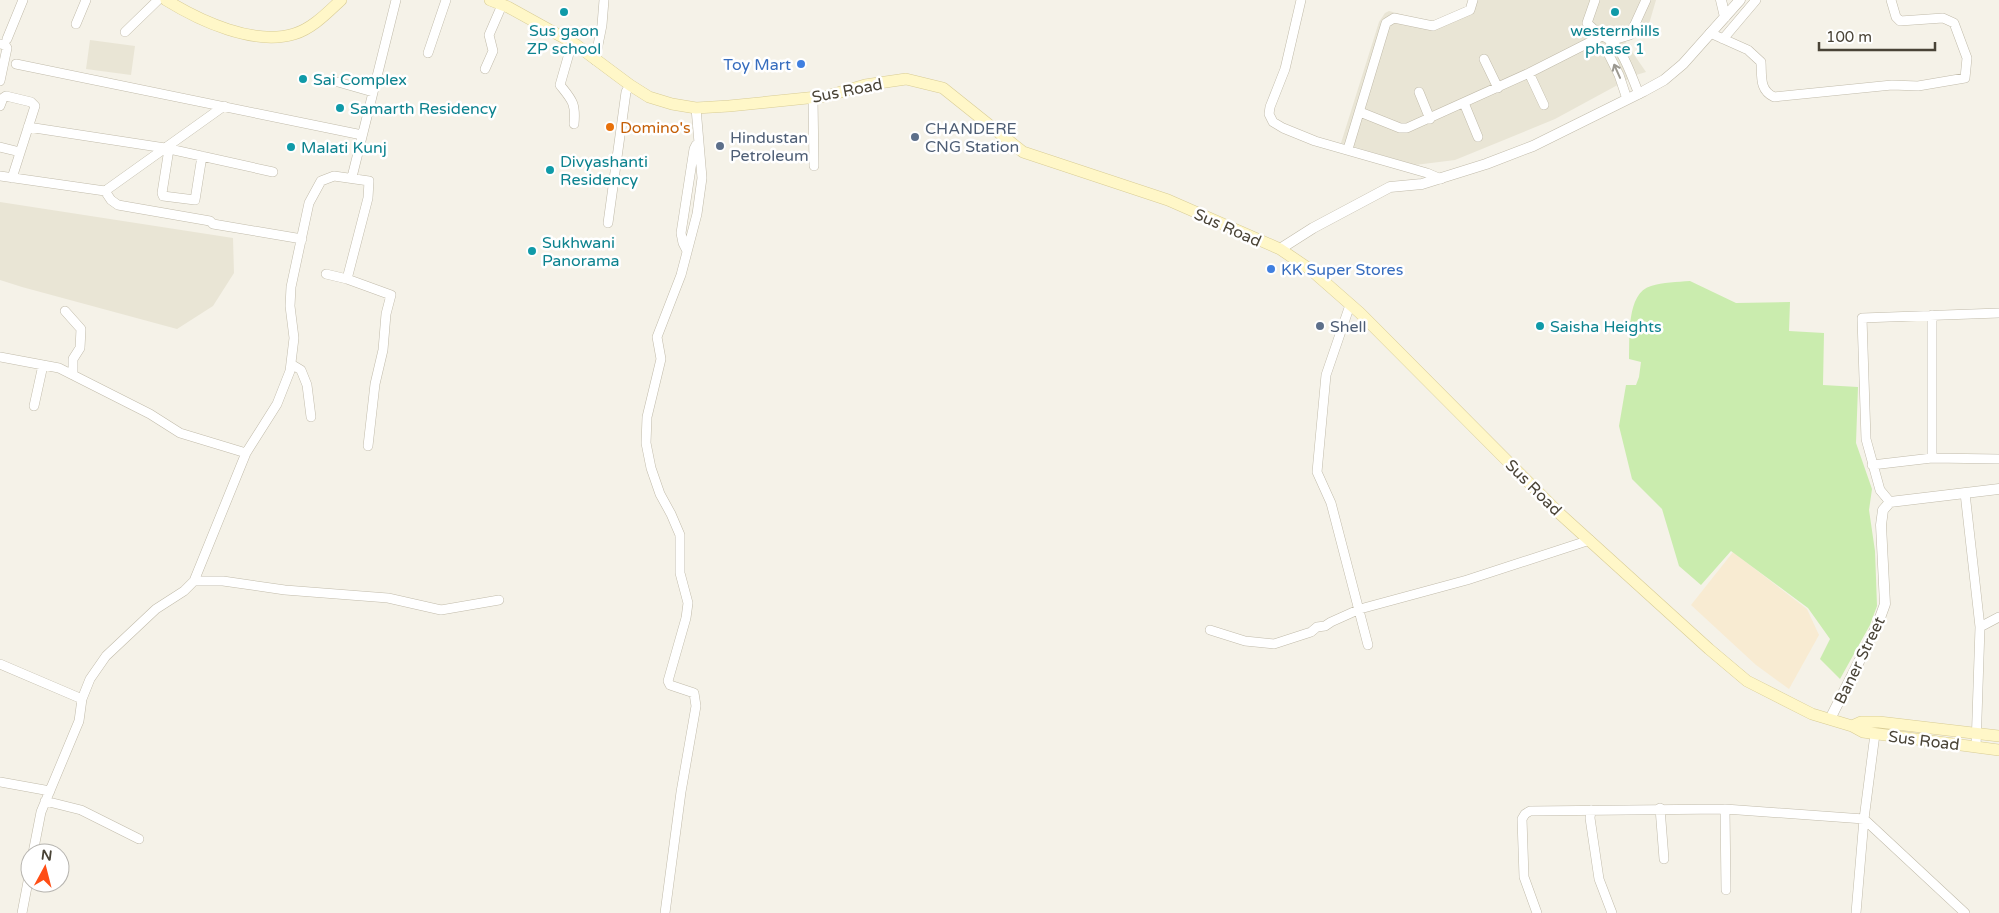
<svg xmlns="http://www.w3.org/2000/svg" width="1999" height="913" font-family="'Varela Round',sans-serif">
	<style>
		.residential { fill: #e9e5d5 }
		.commercial { fill: #f8ebd2 }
		.green { fill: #caecae }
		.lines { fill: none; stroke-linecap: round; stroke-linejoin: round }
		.minor-casing { stroke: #c1bbaa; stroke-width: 10 }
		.tertiary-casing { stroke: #c1bbaa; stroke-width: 11 }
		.secondary-casing { stroke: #d8cc95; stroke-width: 12 }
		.minor { stroke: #fff; stroke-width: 9 }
		.tertiary { stroke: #fff; stroke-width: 10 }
		.secondary { stroke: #fff7c8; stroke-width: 11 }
		.oneway { stroke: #9b9890 }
		.culture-dot { fill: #0f9aa8; stroke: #fff; stroke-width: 2 }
		.shop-dot { fill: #3f7fe0; stroke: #fff; stroke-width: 2 }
		.food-dot { fill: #e8710a; stroke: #fff; stroke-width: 2 }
		.service-dot { fill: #5c6f8a; stroke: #fff; stroke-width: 2 }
		.labels { text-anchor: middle; stroke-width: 5; stroke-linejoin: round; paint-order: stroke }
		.culture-label { font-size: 16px; fill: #0d838f; stroke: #fff; text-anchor: start }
		.shop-label { font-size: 16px; fill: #366cbe; stroke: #fff; text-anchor: end }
		.street-label { font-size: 16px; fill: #494336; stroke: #fff }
		.food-label { font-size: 16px; fill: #c56008; stroke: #fff; text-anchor: start }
		.service-label { font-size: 16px; fill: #4e5e75; stroke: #fff; text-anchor: start }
	</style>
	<rect width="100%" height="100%" fill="#f5f2e8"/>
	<path class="residential" d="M1470,0H1656L1649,24L1624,40L1646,72L1636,75L1555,119L1455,160L1415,165L1341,143L1379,22L1385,13L1389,11L1434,23L1469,9Z
		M90,40L135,46L131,75L86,69Z
		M0,202L233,238L234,273L213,306L177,329L22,287L0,280Z"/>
	<path class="commercial" d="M1733,552L1807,609L1819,635L1789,689L1756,665L1691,605Z"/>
	<path class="green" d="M1690,281L1736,303L1790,302L1789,331L1824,333L1823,385L1858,387L1856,443L1872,489L1869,510L1875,551L1877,606L1870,625L1840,679L1820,659L1830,639L1808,608L1731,551L1701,585L1679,566L1662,509L1632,479L1619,426L1626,385H1636L1639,377L1641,362L1629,359C1630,338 1626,293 1651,286C1663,282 1677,282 1690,281Z"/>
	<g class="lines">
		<g class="minor-casing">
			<path id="minor" d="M1301,0L1285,69L1270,107L1269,114L1273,122L1283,128L1315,141L1427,173L1441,179
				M1595,0L1587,23L1601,36
				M76,24L86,0
				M125,32L158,0
				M1710,33L1748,50L1761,62C1762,76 1759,90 1774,97L1892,85L1918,86L1965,78L1967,58L1954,23L1943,18L1900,21L1896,17L1891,0
				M7,39L23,0
				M1723,39L1756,0
				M1610,41L1630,35L1646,0
				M572,43L560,85C572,100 576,103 574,124
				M1611,43L1608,53L1619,75L1627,99
				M0,44L5,45L7,48L0,81
				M428,53L446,0
				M1484,59L1498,88
				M595,60L602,25L604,0
				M16,64L362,135
				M485,69L493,51L489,35L502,5
				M1529,73L1544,105
				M338,82L373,92
				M1419,92L1430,119
				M813,98L814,166
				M1464,103L1478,137
				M0,106L3,98L6,96L31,102L35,106L12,178
				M1360,112L1400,128H1407L1529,73L1602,36C1622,42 1631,76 1639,94
				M28,127L165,148L273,172
				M0,147L20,152
				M169,149L162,193L163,196L195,200L202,156
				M1348,149L1386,23L1394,18L1433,26L1470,10L1473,0
				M0,176L105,191L224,106
				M352,177L396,0
				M105,191L111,200L118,205L210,221L213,224L302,239
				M608,223L626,92L630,85
				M687,251L683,243L681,233L694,149L696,145
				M347,279L391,295L386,314L383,350L375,384L368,446
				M1350,305L1326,375L1317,472L1331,503L1368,645
				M65,311L81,329L80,348L73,359V375
				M0,357L59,368L150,414L180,433L246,453
				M291,364L301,370L307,385L311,417
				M34,406L43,365
				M1932,458V315
				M1872,465L1932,458L1999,459
				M1965,493L1980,627L1976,747
				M1890,502L1880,490L1866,439L1862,318L1999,313
				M194,581H223L285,590L388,598L441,610L499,600
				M1980,627L1999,617
				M1210,630L1245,641L1274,644L1311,632L1317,627L1325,626L1331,622L1360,609L1467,580L1590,540
				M0,664L82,699
				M0,782L50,791
				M45,801L81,810L139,839
				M1660,808L1664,859
				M1725,809L1726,890
				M1591,810L1590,818L1599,879L1612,913
				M33,853L41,812L79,721L82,699L90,679L106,656L156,609L184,591L194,581L246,453L277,404L290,371L294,338L290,306L291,287L309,203L321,181L334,176L369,181L368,198L347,279L326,274
				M22,913L30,871
				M665,913L681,792L696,706L694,693L670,685L668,681L686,618L688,603L680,573V535L671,514L660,494L651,468L646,443L647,417L661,359L657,337L681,275L697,214L702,178L696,108
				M1537,913L1524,877L1522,819L1525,814L1530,811L1725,809L1864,819L1965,913
				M1856,913L1864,819L1875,734"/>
		</g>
		<g class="tertiary-casing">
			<path id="tertiary" d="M1721,0L1725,17
				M1280,249L1313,228L1390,187L1422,184L1486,164L1533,146L1644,91L1664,80L1683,64L1740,0
				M1830,719L1877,626L1885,604L1881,525L1883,510L1890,502L1999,489"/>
		</g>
		<g class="secondary-casing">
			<path id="secondary" d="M166,0C200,21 254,46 294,34C312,29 328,12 341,0
				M490,0L508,7L575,44L630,85L649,97L672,104L696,108L729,106L827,96L865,85L906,79L943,88L1023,152L1168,200L1280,249L1311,270L1360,313L1559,513L1709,649L1747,681L1812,714L1852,726L1863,732L1999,750
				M1852,726L1861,722H1879L1999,736"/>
		</g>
		<use href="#minor" class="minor"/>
		<use href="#tertiary" class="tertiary"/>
		<use href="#secondary" class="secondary"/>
	</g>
	<defs><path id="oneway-shaft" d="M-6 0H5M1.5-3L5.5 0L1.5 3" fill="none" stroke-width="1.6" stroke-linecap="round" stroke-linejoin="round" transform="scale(1.25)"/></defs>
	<use class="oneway" href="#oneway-shaft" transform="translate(1617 71) rotate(-114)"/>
	<g class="culture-dot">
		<circle cx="564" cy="12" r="5"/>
		<circle cx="1615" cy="12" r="5"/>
		<circle cx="303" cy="79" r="5"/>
		<circle cx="340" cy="108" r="5"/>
		<circle cx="291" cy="147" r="5"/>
		<circle cx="550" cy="170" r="5"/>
		<circle cx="532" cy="251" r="5"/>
		<circle cx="1540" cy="326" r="5"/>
	</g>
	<g class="shop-dot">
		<circle cx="801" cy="64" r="5"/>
		<circle cx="1271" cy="269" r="5"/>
	</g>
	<circle class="food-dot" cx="610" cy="127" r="5"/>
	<g class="service-dot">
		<circle cx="915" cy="137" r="5"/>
		<circle cx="720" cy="146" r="5"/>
		<circle cx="1320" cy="326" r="5"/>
	</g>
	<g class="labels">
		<g class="culture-label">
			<text x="564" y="36" text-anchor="middle">Sus gaon<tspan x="564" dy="18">ZP school</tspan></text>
			<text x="1615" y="36" text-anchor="middle">westernhills<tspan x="1615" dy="18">phase 1</tspan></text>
			<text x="313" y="85">Sai Complex</text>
			<text x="350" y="114">Samarth Residency</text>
			<text x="301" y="153">Malati Kunj</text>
			<text x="560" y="167">Divyashanti<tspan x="560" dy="18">Residency</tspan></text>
			<text x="542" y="248">Sukhwani<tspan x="542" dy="18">Panorama</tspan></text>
			<text x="1550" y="332">Saisha Heights</text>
		</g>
		<g class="shop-label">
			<text x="791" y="70">Toy Mart</text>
			<text x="1281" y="275" text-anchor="start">KK Super Stores</text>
		</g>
		<g class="street-label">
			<text transform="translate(847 90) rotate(-11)" y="6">Sus Road</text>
			<text transform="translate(1228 227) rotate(24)" y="6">Sus Road</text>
			<text transform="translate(1534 487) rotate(45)" y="6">Sus Road</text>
			<text transform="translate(1859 660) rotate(-64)" y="6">Baner Street</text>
			<text transform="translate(1924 740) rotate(7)" y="6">Sus Road</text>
		</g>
		<g class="food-label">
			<text x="620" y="133">Domino's</text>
		</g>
		<g class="service-label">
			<text x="925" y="134">CHANDERE<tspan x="925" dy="18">CNG Station</tspan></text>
			<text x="730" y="143">Hindustan<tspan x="730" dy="18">Petroleum</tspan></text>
			<text x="1330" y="332">Shell</text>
		</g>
	</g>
	<g transform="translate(45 868) rotate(7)"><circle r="24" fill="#ffffff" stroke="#b6b4af"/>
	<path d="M0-4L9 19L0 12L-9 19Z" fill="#ff4e15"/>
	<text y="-8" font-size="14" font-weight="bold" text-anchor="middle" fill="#494336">N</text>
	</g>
	<path d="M1819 42v8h116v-8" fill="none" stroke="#494336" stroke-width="2.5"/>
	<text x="1826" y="42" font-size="15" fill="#494336" stroke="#ffffff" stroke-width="4" paint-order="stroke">100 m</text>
</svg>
